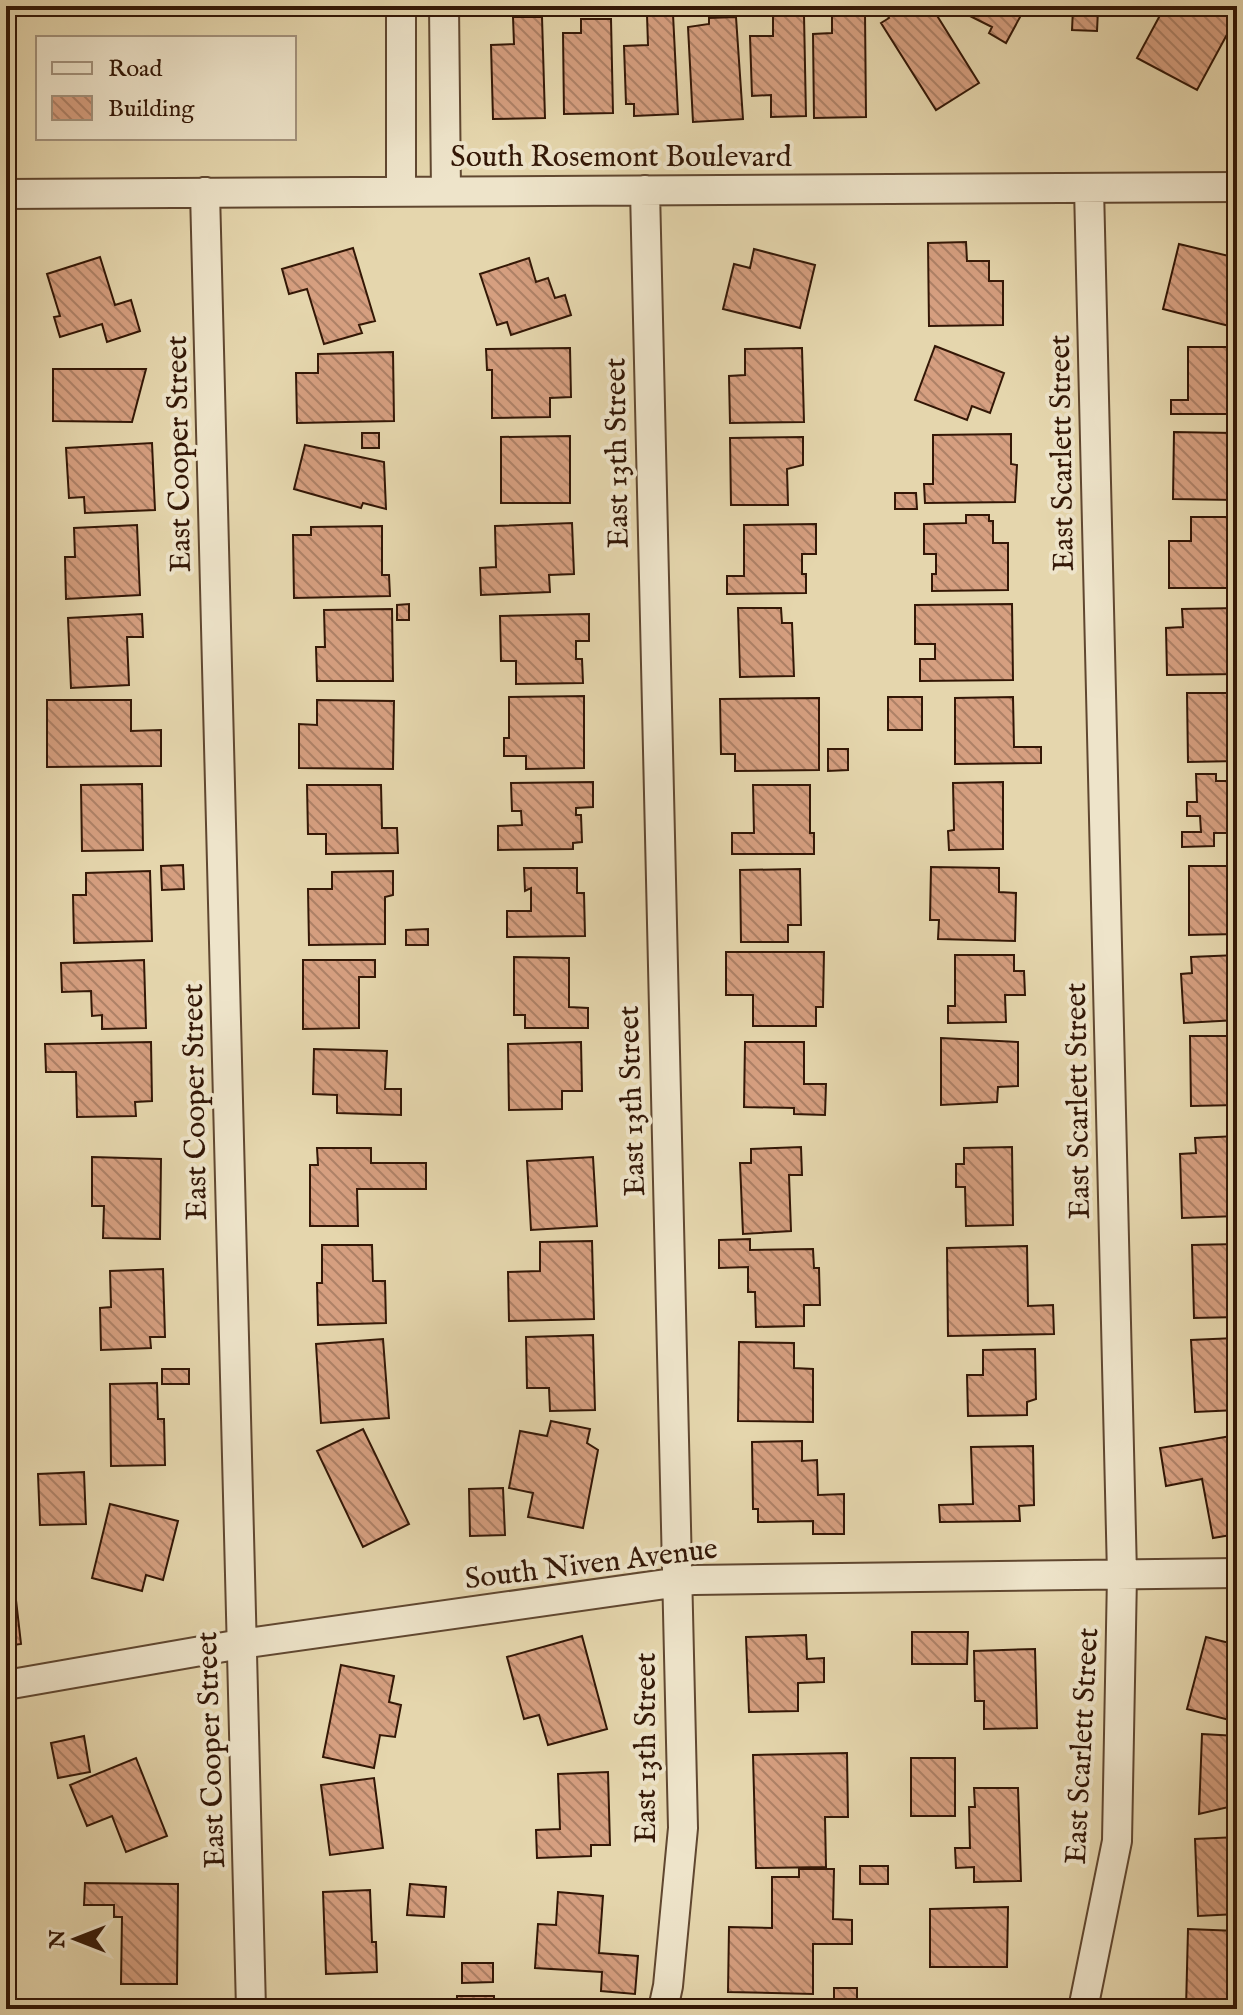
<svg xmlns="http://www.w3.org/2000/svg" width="1243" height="2015" font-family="'IM FELL English',serif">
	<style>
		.building { fill: url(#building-back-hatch); stroke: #331706; stroke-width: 2 }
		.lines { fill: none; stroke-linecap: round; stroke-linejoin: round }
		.street-casing { stroke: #604730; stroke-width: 32 }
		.street { stroke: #eee4ca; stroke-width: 28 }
		.labels { text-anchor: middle; stroke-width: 8; stroke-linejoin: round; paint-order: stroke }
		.street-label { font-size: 30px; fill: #331706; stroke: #eee4ca }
	</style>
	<defs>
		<pattern id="building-back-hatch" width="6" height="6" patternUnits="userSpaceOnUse" patternTransform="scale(2)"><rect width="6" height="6" fill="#d69f80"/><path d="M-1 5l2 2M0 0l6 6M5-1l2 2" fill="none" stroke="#ae8167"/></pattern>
	</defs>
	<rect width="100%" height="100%" fill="#e5d6ad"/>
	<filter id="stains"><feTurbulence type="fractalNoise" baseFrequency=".0025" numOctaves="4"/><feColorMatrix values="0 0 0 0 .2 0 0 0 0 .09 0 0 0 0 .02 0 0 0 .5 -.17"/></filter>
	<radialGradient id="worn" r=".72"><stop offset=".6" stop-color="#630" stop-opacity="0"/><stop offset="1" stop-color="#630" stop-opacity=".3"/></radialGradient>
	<path class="building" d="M185,6H245V14L185,15Z
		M892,6H931L979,83L936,110L881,23L889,18L886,13L894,8Z
		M958,6H1026L1006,43L989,33L992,27L956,9Z
		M1165,6H1237V16L1197,90L1137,58Z
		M1073,9L1098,10L1097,31L1072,30Z
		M865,12L866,117L814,118L813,34L832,33V13Z
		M673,14L678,114L634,116V104H626L624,46L648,45L647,15Z
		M804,15L806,116L771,117V95L752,96L750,36H773V16Z
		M513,17H542L545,118L493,119L491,45L514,44Z
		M736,17L743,119L693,122L688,27L709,24V18Z
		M581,19H611L613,113L564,114L563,33H581Z
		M966,242L967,261H989V281H1003V325L929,326L928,243Z
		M1179,244L1237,258V310L1233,327L1163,309Z
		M353,248L375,321L359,325L362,333L324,344L307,289L289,294L282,269Z
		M754,249L815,265L800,328L723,309L734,264L750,268Z
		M100,257L115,305L131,300L140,331L107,342L102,324L60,337L54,317L60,316L47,274Z
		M529,258L536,282L548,278L555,298L565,295L571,315L511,335L507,322L497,325L480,274Z
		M935,346L1004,373L990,413L972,406L967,420L915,400Z
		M1188,347H1237V405L1232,406V414H1171V400H1188Z
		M570,348L571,397L550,398V417L492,418V370H487L486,349Z
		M802,348L804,422L730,423L729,376L745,375V349Z
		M393,352L394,421L297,423L296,373H318V354Z
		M53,369H146L132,422L53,421Z
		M1174,432L1233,433L1232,447H1237V500L1173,499Z
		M362,433H379V448H362Z
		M1011,434V464L1017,465L1015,502L925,503L924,484H933V435Z
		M570,436V503H501V437Z
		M803,437V465L787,469L788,505H731L730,438Z
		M152,443L155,510L85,513L84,497L69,498L66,448Z
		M305,445L384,462L386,509L363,503L361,508L294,489Z
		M895,493H916L917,509H895Z
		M966,515H989V521H993V543H1008V590L932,591V574H936V554H924V524L966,523Z
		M1191,517H1237V574H1234V588H1169V541H1191Z
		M572,523L574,574L549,575L550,592L481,595L480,568L496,567L495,526Z
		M816,524V554H802V574H806V593L727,594V576H744V525Z
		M137,525L140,595L66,599L65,557H75L74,528Z
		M382,526V575H389L390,596L294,598L293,535H311V527Z
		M409,604V620H397V605Z
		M1012,604L1013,680L920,681V659H935V644H915V605Z
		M738,608H781L782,623H792L794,676L740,677Z
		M1237,608V674L1167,675L1166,628L1183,627L1182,609Z
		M392,609L393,681H317L316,647H325L324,610Z
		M142,614L143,637H127L129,685L71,688L68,618Z
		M589,614V641H576V659H582L583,683L516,684V661H501L500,616Z
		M1187,693H1237V761L1188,762Z
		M584,696V768L526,769V756H504V738H509V697Z
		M888,697H922V730H888Z
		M1013,697L1014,747H1041V763L955,764V698Z
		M819,698V770L735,771V754H721L720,699Z
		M47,700H131V731L161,730V766L47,767Z
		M317,700L394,701L393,769L299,768V724L317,725Z
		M828,749H848V770L828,771Z
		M1196,774H1216V781H1237V847H1228V833H1214V846L1182,847V832H1201L1200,816H1187V802H1197Z
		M593,782V807L576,808V815H581L582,842L573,843V849L498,850V826L522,825L521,811H512L511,783Z
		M1003,782V849L949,850L948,831L954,830L953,783Z
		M142,784L143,850L82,851L81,785Z
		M307,785H381L382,828H397L398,853L326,854V834H308Z
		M753,785H810V833H814V854H732V833H754Z
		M183,865L184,889L162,890L161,866Z
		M1189,866H1237V934L1189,935Z
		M931,867L999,868V892L1016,893L1015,941L938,939L939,920H930Z
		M524,868H577V893H584L585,936L507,937V911H531V888L525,891Z
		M800,869L801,925H788V942H741L740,870Z
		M150,871L152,941L74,943L73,895H86V873Z
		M393,871V895L385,897V944L309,945L308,889H332V872Z
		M428,929V945H406V930Z
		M726,952H824L823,1007H816V1026H753V995H726Z
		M955,955H1014V971H1024L1025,995H1005L1006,1022L948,1023V1006H955Z
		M1237,955V1020L1184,1023L1181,974L1192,973L1191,957Z
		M514,957L569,958V1007L588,1008V1028H525V1015H514Z
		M144,960L146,1028L102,1029V1015L92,1016L91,991L62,992L61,963Z
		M303,960H375V977H359V1028L303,1029Z
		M1190,1036H1237V1105L1191,1106Z
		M941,1038L1018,1042V1086L998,1087L997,1102L941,1105Z
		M151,1042L152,1101L135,1102L136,1116L77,1117L76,1072H46L45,1044Z
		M581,1042L582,1091H562V1109L509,1110L508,1044Z
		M745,1042H804V1084H826L825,1115L794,1114V1108L744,1107Z
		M314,1049L387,1051L385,1089H401V1115L337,1113V1095L313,1094Z
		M1237,1136V1216L1182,1218L1180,1154L1196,1153L1195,1138Z
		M801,1147L802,1175H789L791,1231L743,1234L740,1163H751V1149Z
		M1012,1147L1013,1225L966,1226L965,1187H956V1164H964V1148Z
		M317,1148H371V1163H426V1189H357L358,1226H310V1165H318Z
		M92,1157L161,1159L160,1239L103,1238L104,1206H92Z
		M593,1157L597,1226L531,1230L527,1161Z
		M750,1239V1250L813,1249L814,1268H819L820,1305H804V1326L756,1327L755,1292H748V1267L719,1268V1240Z
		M592,1241L594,1319L509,1321L508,1272L540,1271V1242Z
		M1237,1244V1317L1194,1318L1192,1245Z
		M322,1245H372L373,1281H385L386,1323L318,1325L317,1283H322Z
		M1027,1246L1028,1306L1053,1305L1054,1334L948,1336L947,1248Z
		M163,1269L165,1337H150L151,1348L101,1350L100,1308L111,1307L110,1271Z
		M593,1335L595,1410L550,1411L549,1388H527L526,1337Z
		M1235,1338L1237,1410L1195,1412L1191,1340Z
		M383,1339L389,1418L321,1423L316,1344Z
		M739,1342L794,1343V1368L813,1369V1422L738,1421Z
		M1035,1349L1036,1399L1027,1402V1415L968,1416L967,1375H983V1350Z
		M162,1369H189V1384H162Z
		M157,1383L158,1419H164L165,1465L111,1466L110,1384Z
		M551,1421L590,1429L587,1443L598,1450L583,1528L528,1517L533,1493L509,1488L520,1431L547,1436Z
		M363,1429L409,1524L363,1547L317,1451Z
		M1237,1435V1534L1213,1538L1202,1479L1166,1486L1160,1448Z
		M802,1441V1461L817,1460L818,1495L844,1494V1534H813V1521L758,1522V1509H753L752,1442Z
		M1033,1446L1034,1505L1019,1506L1020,1521L940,1522L939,1505L973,1504L971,1447Z
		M84,1472L86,1524L40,1525L38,1474Z
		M503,1488L505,1535L470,1536L469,1489Z
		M110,1504L178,1521L163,1580L146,1575L142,1591L92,1578Z
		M16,1600L21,1644L6,1646V1601Z
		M912,1632H968L967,1664H912Z
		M806,1635L807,1659L824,1658V1682L798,1683V1711L749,1712L746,1637Z
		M582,1636L607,1729L548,1745L539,1715L524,1719L507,1657Z
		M1206,1637L1237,1645V1722L1187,1709Z
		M1035,1649L1037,1728L984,1729V1701H975L974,1651Z
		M341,1665L394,1676L389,1702L401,1705L395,1737L380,1735L374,1768L323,1757Z
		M1202,1734L1237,1736V1805L1199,1814Z
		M84,1736L90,1772L58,1778L51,1743Z
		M847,1753L848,1817H825L826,1867L756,1868L753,1755Z
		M136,1758L167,1836L126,1852L112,1816L87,1826L70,1785Z
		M911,1758H955V1816H911Z
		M608,1772L610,1845H591V1856L537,1858L536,1830L560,1829L558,1774Z
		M374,1778L383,1848L330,1855L321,1785Z
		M974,1788H1018L1021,1881L974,1882V1867L956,1868L955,1848H970L969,1807H975Z
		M1237,1837V1914L1198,1916L1195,1839Z
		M860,1866H888V1884H860Z
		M799,1869H834L833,1919L852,1920V1944H813V1994L728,1992L729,1927L772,1928V1877H799Z
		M85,1883L178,1884L177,1984H121L122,1917H114V1905H84Z
		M410,1884L446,1887L444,1917L407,1915Z
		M370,1890L372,1942H376L377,1972L326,1974L323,1892Z
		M558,1892L603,1896L599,1953L638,1956L635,1994L601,1991L602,1972L535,1968L538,1924L556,1925Z
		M1008,1907L1007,1967H930V1909Z
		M1188,1929L1237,1931V2009H1186Z
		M462,1963H493V1982L462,1983Z
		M834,1988H857V2009H834Z
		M457,1996H494V2009H457Z
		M309,2000L384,2003V2009H309Z
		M934,2001L989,2003L988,2009H933Z
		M751,2003H811V2009H751Z"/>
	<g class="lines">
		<g class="street-casing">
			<path id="street" d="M401,6V192
				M444,6L446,191
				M645,190L683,1828L668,1986L663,2009
				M205,192L251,2009
				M6,194L1237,187
				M6,1685L241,1644L694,1580L1237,1573
				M1083,2009L1117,1841L1122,1575L1089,188"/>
		</g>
		<use href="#street" class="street"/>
	</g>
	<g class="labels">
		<g class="street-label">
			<text x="621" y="166">South Rosemont Boulevard</text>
			<text transform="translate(616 453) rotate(-91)" y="10">East 13th Street</text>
			<text transform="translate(1061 453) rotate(-91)" y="10">East Scarlett Street</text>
			<text transform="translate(178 454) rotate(-91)" y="10">East Cooper Street</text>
			<text transform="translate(631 1101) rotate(-92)" y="10">East 13th Street</text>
			<text transform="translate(1077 1101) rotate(-91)" y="10">East Scarlett Street</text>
			<text transform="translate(194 1102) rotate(-91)" y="10">East Cooper Street</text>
			<text transform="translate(591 1563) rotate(-7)" y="10">South Niven Avenue</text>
			<text transform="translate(1081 1746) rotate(-87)" y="10">East Scarlett Street</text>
			<text transform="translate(645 1748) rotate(-90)" y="10">East 13th Street</text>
			<text transform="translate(210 1750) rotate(-92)" y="10">East Cooper Street</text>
		</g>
	</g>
	<rect width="1243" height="2015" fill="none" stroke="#e5d6ad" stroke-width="32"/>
	<rect x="8" y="8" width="1227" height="1999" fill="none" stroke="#331706" stroke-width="4"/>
	<rect x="16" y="16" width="1211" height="1983" fill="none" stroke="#331706" stroke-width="2"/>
	<rect x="36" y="36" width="260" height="104" fill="#eee4ca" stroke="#a3927c" stroke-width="2"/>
	<rect x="52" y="62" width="40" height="12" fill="#eee4ca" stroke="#a3927c" stroke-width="2"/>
	<text x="108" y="76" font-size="24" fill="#331706">Road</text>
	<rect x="52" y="96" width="40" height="24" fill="url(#building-back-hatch)" stroke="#a3927c" stroke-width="2"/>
	<text x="108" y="116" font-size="24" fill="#331706">Building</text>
	<g transform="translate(76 1939) rotate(270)" stroke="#eee4ca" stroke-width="6" paint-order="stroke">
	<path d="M0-6L14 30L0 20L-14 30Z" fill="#331706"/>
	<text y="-12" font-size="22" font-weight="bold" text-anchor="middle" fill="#331706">N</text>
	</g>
	<rect width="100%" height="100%" filter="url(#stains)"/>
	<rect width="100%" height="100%" fill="url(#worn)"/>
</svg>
